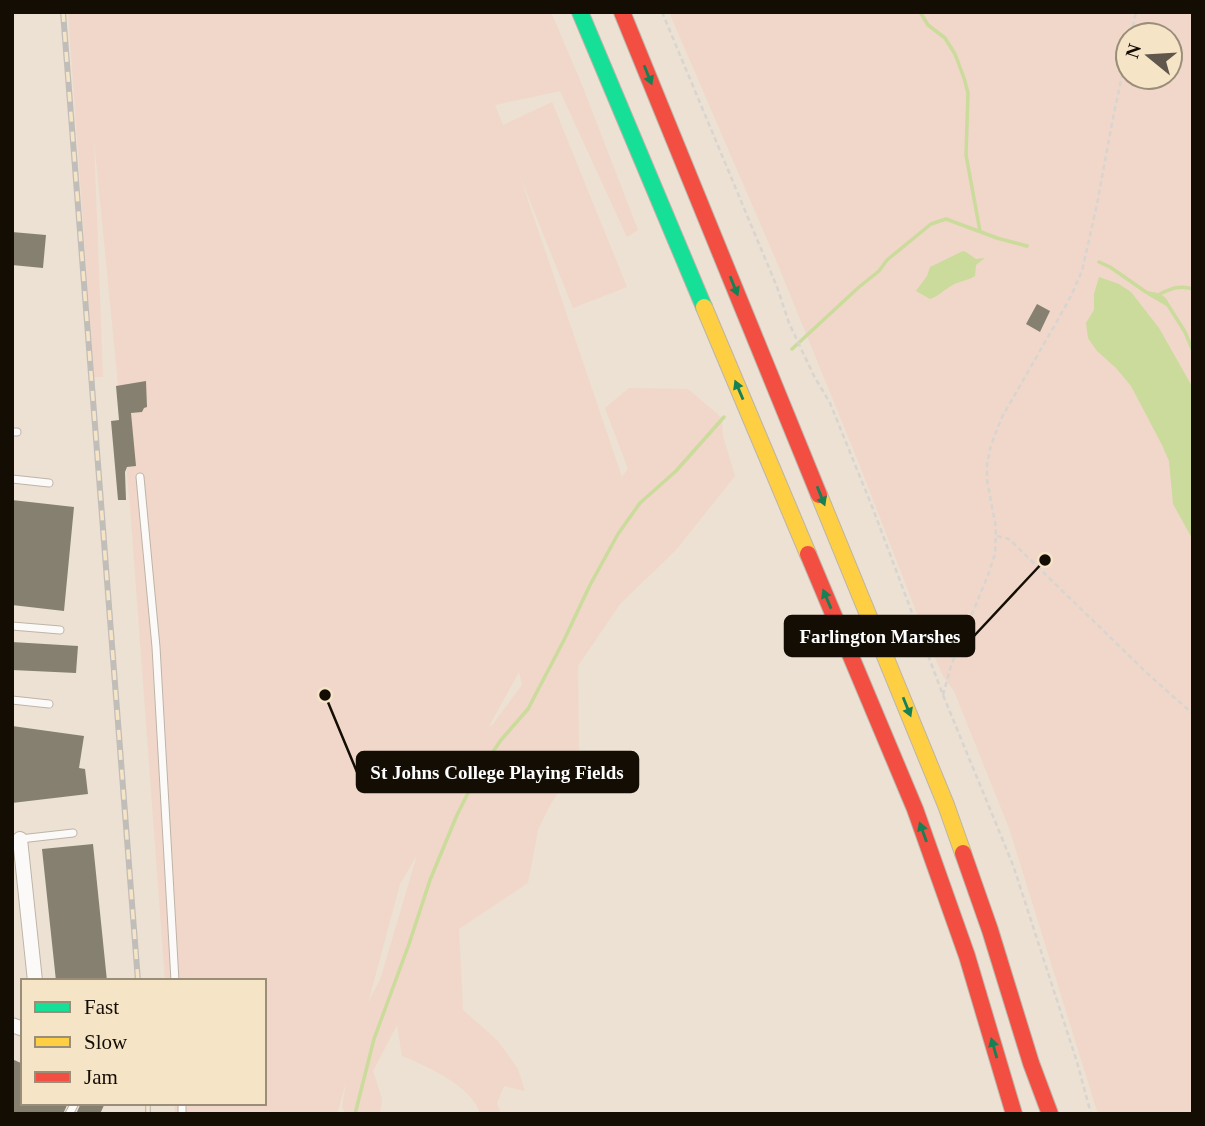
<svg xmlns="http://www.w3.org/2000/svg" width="1205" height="1126" font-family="'Times New Roman',serif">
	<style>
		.green { fill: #f0d7ca; fill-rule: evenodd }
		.water { fill: #cadb9b }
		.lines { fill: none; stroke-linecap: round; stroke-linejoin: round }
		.stream { stroke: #cadb9b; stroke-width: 3.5 }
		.building { fill: #868070 }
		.lane-casing { stroke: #bdb4a8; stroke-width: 9 }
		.street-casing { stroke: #bdb4a8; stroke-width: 16 }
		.fast-casing { stroke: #bdb4a8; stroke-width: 18 }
		.slow-casing { stroke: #bdb4a8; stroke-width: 18 }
		.jam-casing { stroke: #bdb4a8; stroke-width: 18 }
		.path { stroke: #d8d5d0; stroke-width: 2.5; stroke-dasharray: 5 3.5; stroke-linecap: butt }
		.lane { stroke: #fcfaf8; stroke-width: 7 }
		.street { stroke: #fcfaf8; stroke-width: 14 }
		.fast { stroke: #16e098; stroke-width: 16 }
		.slow { stroke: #ffcf43; stroke-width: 16 }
		.jam { stroke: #f24e42; stroke-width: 16 }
		.rail-casing { stroke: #c1bdb9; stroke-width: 6 }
		.rail { stroke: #f6e4c7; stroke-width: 3.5; stroke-dasharray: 10; stroke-linecap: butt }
		.oneway { fill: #158155 }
		.leader { fill: none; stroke: #130d04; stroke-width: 2.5 }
		.callout-dot { fill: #130d04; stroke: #f6e4c7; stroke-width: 2.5 }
		.callout { fill: #130d04; stroke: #130d04; stroke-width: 2.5 }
		.callout-label { font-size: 19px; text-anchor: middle; font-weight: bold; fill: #fff }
	</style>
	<rect width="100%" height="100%" fill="#ece1d2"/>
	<path class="green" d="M68,12H551L582,85L638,230L627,237L560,91L495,105L503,125L552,102L627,287L573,308L519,174L622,477L628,469L605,408L629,388L688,389L722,418L723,436L735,476L676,550L620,604L578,666L579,759L549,807L538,830L528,883L459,929L463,1010L498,1041L518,1069L525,1091L504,1086L497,1103L501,1114H480C474,1087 427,1066 402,1056L397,1025L373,1071L382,1099L380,1114H346L342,1107L346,1082L337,1114H175L174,1103H264V981H165L130,506L94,140L103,377H94ZM519,672L522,685L493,724L488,728ZM417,855L381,977L368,1003L400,884Z
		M669,12H1193V1114H1098L1009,828L954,691L943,676L928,642L860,466L776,260ZM1128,35H1170V77H1128Z"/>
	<path class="water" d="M963,251L966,252L976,259L985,258L976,265L975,276C967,281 959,281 951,286C944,290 939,296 930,299L916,291L927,276L930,267Z
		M1099,277L1119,284L1131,292L1159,328L1193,388V540L1173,504L1169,461L1162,445L1131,386L1116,368L1097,351L1088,338L1086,323L1094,310V294Z"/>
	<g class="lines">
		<path class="stream" d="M920,12L928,25L945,38L955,54L964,78L968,93L966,155L980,231
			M1099,262L1110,267L1146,292L1168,305L1185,332L1193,351
			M1148,293C1156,294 1165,296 1167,304
			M1160,296V294C1172,288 1180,285 1193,289
			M792,349L859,287L879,271L887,260L931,224L946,219L997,238L1027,246
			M355,1114L374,1039L409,944L430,880L457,815L477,775L501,740L528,709L564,640L590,585L618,534L640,503L676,471L724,417"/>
	</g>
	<path class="building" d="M12,232L46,235L43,268L12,265Z
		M1037,304L1050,311L1040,332L1026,324Z
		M146,381L147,407L144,408L142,412L131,413L136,466L127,467L125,472L126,500H118L111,421L119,420L116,386Z
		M12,500L74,507L64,611L12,605Z
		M12,642L78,646L76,673L12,670Z
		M12,726L84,736L79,768L85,769L88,794L12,803Z
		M93,844L107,981H56L42,849Z
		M12,1059L23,1064V1103H68L63,1114H12Z
		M81,1103H105L100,1114H76Z"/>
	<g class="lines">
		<g class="lane-casing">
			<path id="lane" d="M12,432H17
				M140,477L156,647L175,981
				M12,479L49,483
				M12,626L60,630
				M12,700L49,704
				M20,839L73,833
				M182,1103V1114
				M69,1114L75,1103"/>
		</g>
		<g class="street-casing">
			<path id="street" d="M20,839L35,981
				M12,1025L23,1029"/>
		</g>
		<g class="fast-casing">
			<path id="fast" d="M580,12L704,307"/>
		</g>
		<g class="slow-casing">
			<path id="slow" d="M704,307L808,554
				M819,495L946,805L963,853"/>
		</g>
		<g class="jam-casing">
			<path id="jam" d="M622,12L819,495
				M808,554L915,809L967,956L1014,1114
				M963,853L990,930L1031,1063L1050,1114"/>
		</g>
		<path class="path" d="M662,12L777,287L789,323L814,376L830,403L873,509L943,695L1013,865L1077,1062L1091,1114
			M1131,35L1136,12
			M997,536L1009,539L1149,675L1193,714
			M943,695L951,666L988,575L995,554L996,528L987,480V464L991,445L1002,417L1056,323L1071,296L1082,271L1097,204L1113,118L1128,47"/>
		<use href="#lane" class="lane"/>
		<use href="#street" class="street"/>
		<use href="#fast" class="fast"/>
		<use href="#slow" class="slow"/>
		<use href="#jam" class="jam"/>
		<g class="rail-casing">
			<path id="rail" d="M63,12L138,981
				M148,1103V1114"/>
		</g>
		<use href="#rail" class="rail"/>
	</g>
	<defs><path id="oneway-solid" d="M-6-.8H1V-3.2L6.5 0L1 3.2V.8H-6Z" transform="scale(1.75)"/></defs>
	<g class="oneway">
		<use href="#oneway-solid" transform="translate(648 75) rotate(68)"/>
		<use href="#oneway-solid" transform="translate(734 286) rotate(68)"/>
		<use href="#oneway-solid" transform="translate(739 390) rotate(-113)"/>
		<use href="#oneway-solid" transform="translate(821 496) rotate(68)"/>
		<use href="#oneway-solid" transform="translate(827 599) rotate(-113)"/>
		<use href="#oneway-solid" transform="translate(907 707) rotate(68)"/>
		<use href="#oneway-solid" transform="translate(923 832) rotate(-110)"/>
		<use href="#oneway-solid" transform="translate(994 1048) rotate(-106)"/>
	</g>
	<path class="leader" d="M1045 560L974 636M325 695L357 772"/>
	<g class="callout-dot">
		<circle cx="1045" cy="560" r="7"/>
		<circle cx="325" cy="695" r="7"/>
	</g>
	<g class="callout">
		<rect x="785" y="616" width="189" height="40" rx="7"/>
		<rect x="357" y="752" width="281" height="40" rx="7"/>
	</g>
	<g class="callout-label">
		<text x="880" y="643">Farlington Marshes</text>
		<text x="497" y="779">St Johns College Playing Fields</text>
	</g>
	<rect width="1205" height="1126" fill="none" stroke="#130d04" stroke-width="28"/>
	<rect x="21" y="979" width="245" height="126" fill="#f6e4c7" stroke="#9b8e79" stroke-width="2"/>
	<rect x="35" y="1002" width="35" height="10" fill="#16e098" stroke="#9b8e79" stroke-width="2"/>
	<text x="84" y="1014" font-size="21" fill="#130d04">Fast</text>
	<rect x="35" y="1037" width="35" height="10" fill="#ffcf43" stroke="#9b8e79" stroke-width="2"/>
	<text x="84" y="1049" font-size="21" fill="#130d04">Slow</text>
	<rect x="35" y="1072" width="35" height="10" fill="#f24e42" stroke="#9b8e79" stroke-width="2"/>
	<text x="84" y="1084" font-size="21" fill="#130d04">Jam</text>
	<g transform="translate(1149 56) rotate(288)"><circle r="33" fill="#f6e4c7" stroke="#9b8e79" stroke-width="2"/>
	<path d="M0-5L12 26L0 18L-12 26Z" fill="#5f574c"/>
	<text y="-10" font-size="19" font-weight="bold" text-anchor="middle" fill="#130d04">N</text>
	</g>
</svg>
